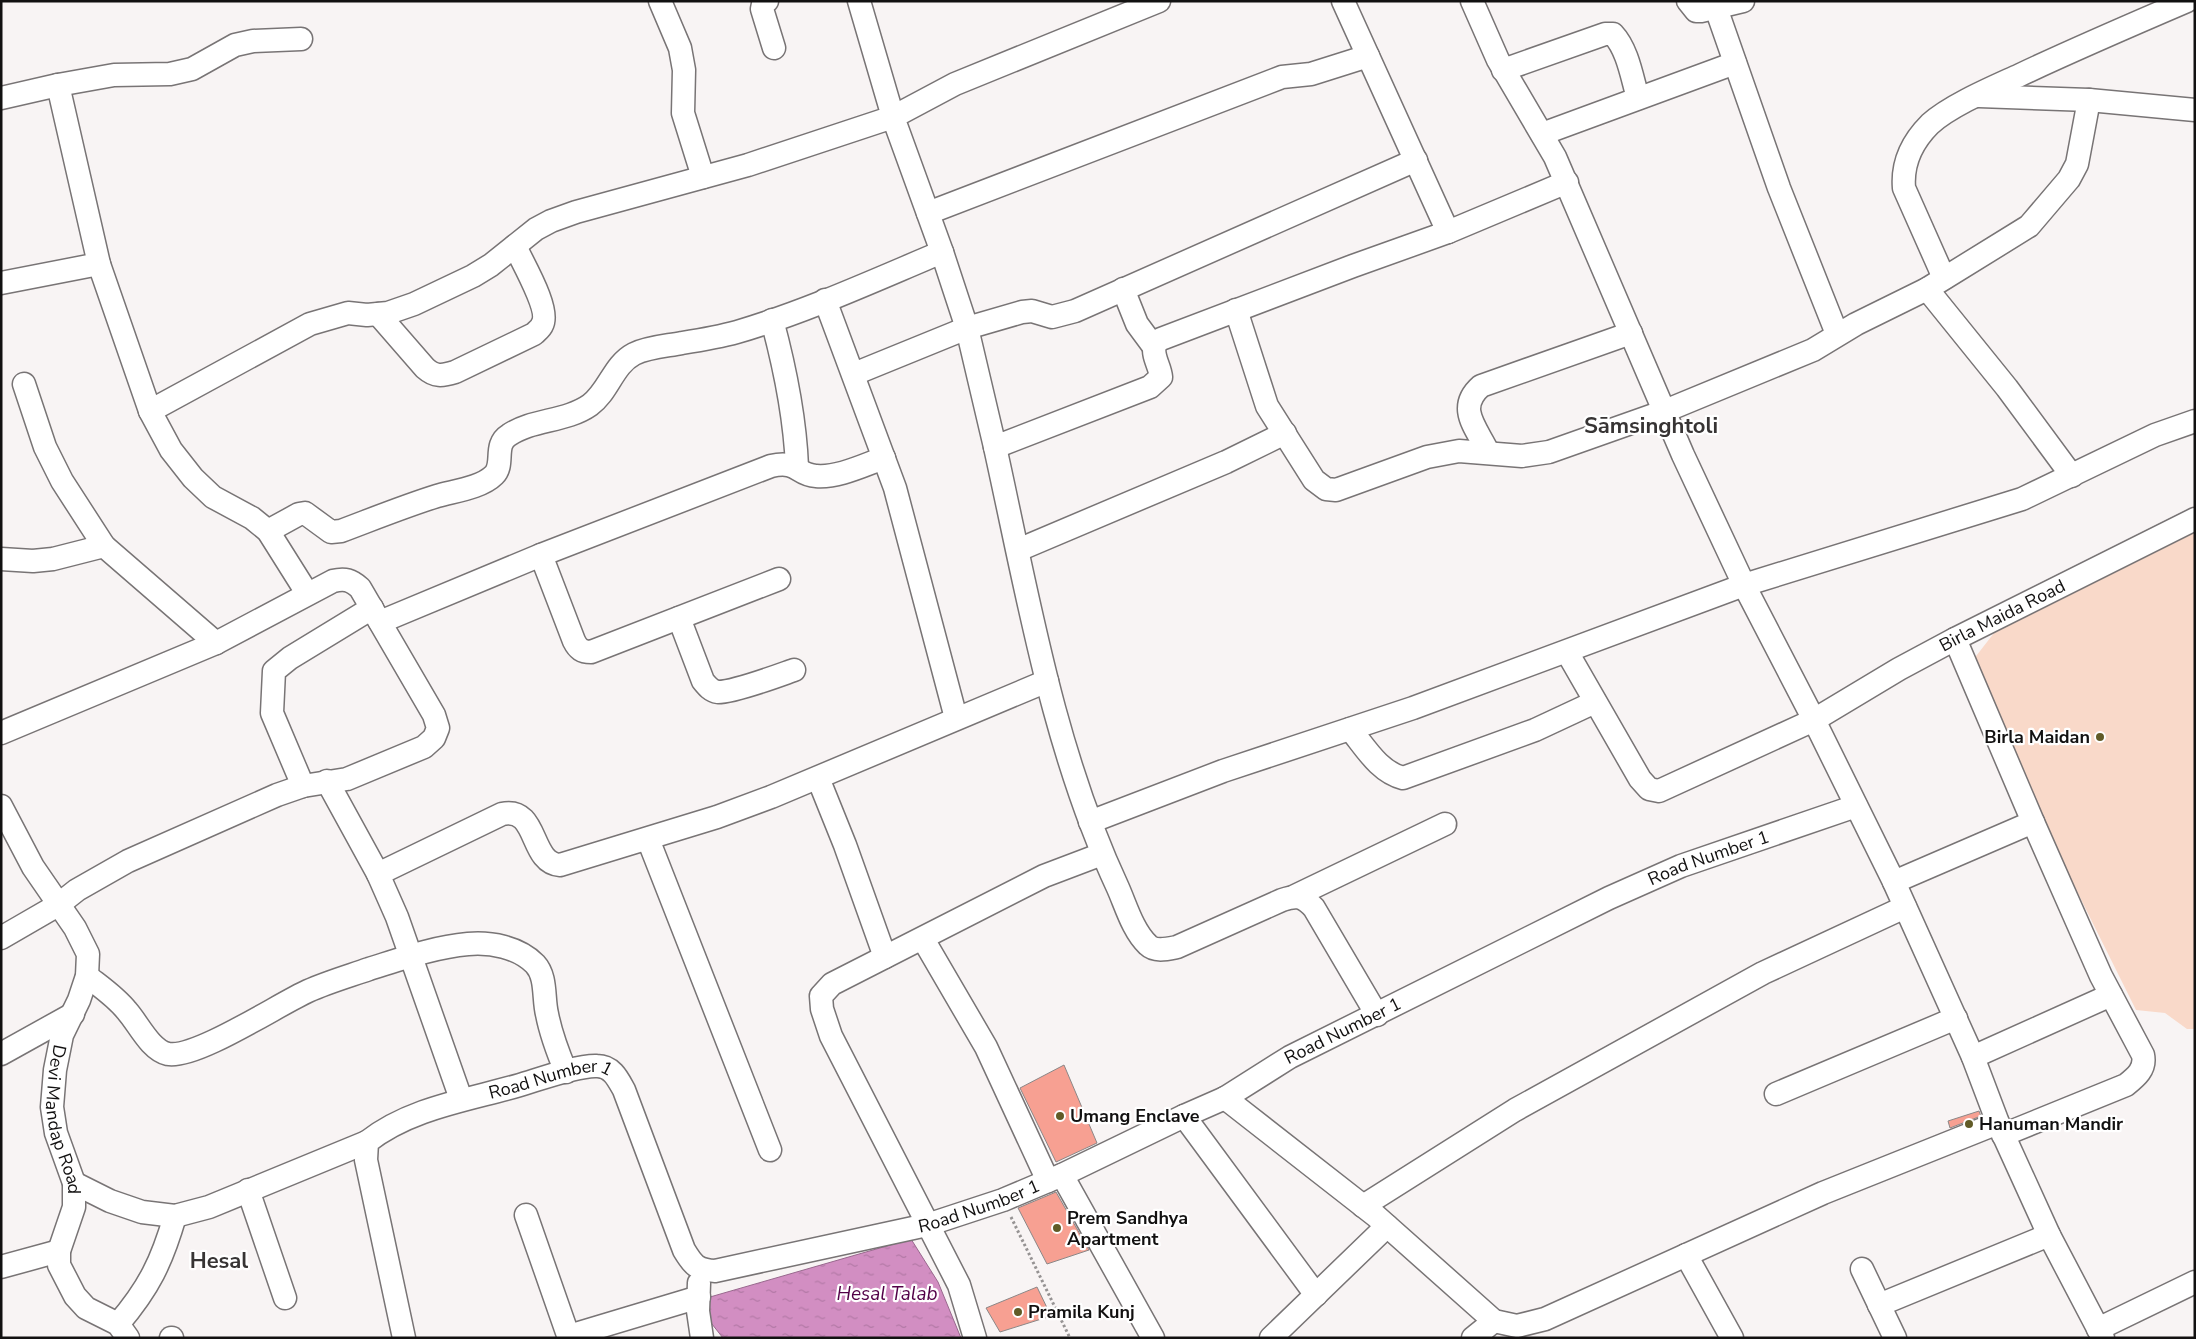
<svg xmlns="http://www.w3.org/2000/svg" width="2196" height="1339" font-family="'Nunito Sans',sans-serif">
	<style>
		.green { fill: #f9d9c9 }
		.water { fill: url(#water-ripples); stroke: #98688d }
		.building { fill: #f7a092; stroke: #8b8787 }
		.lines { fill: none; stroke-linecap: round; stroke-linejoin: round }
		.minor-casing { stroke: #787475; stroke-width: 25 }
		.path { stroke: #969393; stroke-width: 3; stroke-dasharray: 2.5 2.5; stroke-linecap: butt }
		.minor { stroke: #fff; stroke-width: 22 }
		.poi-dot { fill: #615b27; stroke: #fff; stroke-width: 2 }
		.labels { text-anchor: middle; stroke-width: 4.5; stroke-linejoin: round; paint-order: stroke }
		.street-label { font-size: 18px; fill: #121111; stroke: #fff }
		.poi-label { font-size: 18px; font-weight: bold; fill: #121111; stroke: #fff; text-anchor: start }
		.water-label { font-size: 19px; font-style: italic; fill: #520047; stroke: #fff }
		.district-label { font-size: 22px; font-weight: bold; fill: #373434; stroke: #fff }
	</style>
	<defs>
		<pattern id="water-ripples" width="26" height="14" patternUnits="userSpaceOnUse" patternTransform="scale(1.25)"><rect width="26" height="14" fill="#d28ec2"/><path d="M2 4q2-2 4 0t4 0M15 11q2-2 4 0t4 0" fill="none" stroke="#b379a6"/></pattern>
	</defs>
	<rect width="100%" height="100%" fill="#f8f4f4"/>
	<path class="green" d="M2195,522V1029H2187L2165,1013L2136,1010L2039,815L1973,660L2001,624Z"/>
	<path class="water" d="M911,1239L938,1282L961,1338H723L708,1319L710,1297Z"/>
	<path class="building" d="M1064,1065L1097,1143L1056,1162L1020,1088Z
		M1979,1111L1981,1116L1950,1128L1948,1121Z
		M1056,1192L1089,1250L1047,1264L1018,1208Z
		M1037,1287L1051,1316L1000,1332L986,1308Z"/>
	<g class="lines">
		<g class="minor-casing">
			<g id="minor">
				<path d="M660,1L680,48L684,70L683,113L703,177"/>
				<path d="M767,1L763,4L762,9L774,48"/>
				<path d="M1159,1L955,84L893,117L942,252L967,328L995,447L1150,387L1161,377C1160,365 1150,354 1156,343L1161,339L1353,266L1448,232"/>
				<path d="M1343,1L1448,232L1567,182"/>
				<path d="M1472,1L1498,60L1555,157L1683,455L1744,585L1814,720L1894,882L1973,1057L1998,1123L2049,1235L2103,1338"/>
				<path d="M1688,1L1696,11H1701L1743,1"/>
				<path d="M1716,8L1779,188L1837,334"/>
				<path d="M1503,70L1605,34H1613C1628,50 1632,78 1638,98"/>
				<path d="M58,85L99,264L150,411L171,450L193,478L213,497L252,518L268,531L307,593"/>
				<path d="M1979,96L2089,100L2195,110"/>
				<path d="M1,98L58,85L114,75L170,74L192,69L235,45L253,41L301,39"/>
				<path d="M1542,134L1735,63"/>
				<path d="M928,213L1282,77L1311,74L1368,56"/>
				<path d="M1944,278L1904,188C1902,164 1912,142 1930,124C1951,105 1994,87 2020,75C2075,49 2131,25 2187,1"/>
				<path d="M1,283L99,264"/>
				<path d="M1123,289L1137,324L1154,347"/>
				<path d="M1927,289L2007,388L2072,476"/>
				<path d="M825,300L895,488L956,718"/>
				<path d="M1236,310L1267,406L1314,480L1326,489L1336,490L1427,457L1459,451L1522,456L1549,452L1665,411L1813,350L1856,324L1927,289L2029,226L2069,179L2077,164L2089,100"/>
				<path d="M378,314L425,368C435,377 442,376 455,372L534,334C537,331 541,328 542,325C551,310 522,262 515,246"/>
				<path d="M772,320C785,368 795,417 797,467"/>
				<path d="M854,374L967,328L1022,312L1032,311L1052,317L1075,311L1416,160"/>
				<path d="M24,384L45,447L62,481L104,546L216,643"/>
				<path d="M150,411L310,324L348,313L367,315L388,313L414,304L473,276L491,265L536,229L551,221L576,212L748,165L893,117L859,1"/>
				<path d="M995,447C1028,596 1053,749 1118,888C1126,906 1133,931 1148,945C1155,952 1167,949 1177,947L1282,900C1297,895 1303,896 1314,908L1377,1015"/>
				<path d="M1488,452C1476,427 1456,408 1481,386L1631,333"/>
				<path d="M268,531L299,514L305,513L331,532L341,531C373,519 405,506 437,496C454,491 481,488 494,475C505,464 493,445 509,435C532,419 566,422 590,405C609,391 613,365 634,354C648,347 667,346 682,343C701,340 719,337 737,332C808,311 875,280 942,252"/>
				<path d="M1018,550L1226,462L1285,433"/>
				<path d="M541,555L574,641C578,649 582,652 591,652L779,579"/>
				<path d="M1,559L33,561L53,559L104,546"/>
				<path d="M679,618L703,681C707,686 711,691 718,692C735,692 777,676 794,670"/>
				<path d="M380,622L541,555L771,466C799,460 796,475 816,476C838,478 864,465 884,458"/>
				<path d="M1955,639L2033,822L2101,976L2143,1055C2146,1069 2136,1077 2126,1085L2003,1135"/>
				<path id="s1" d="M1567,652L1640,779L1649,789L1659,791L1814,720L1899,669L1955,639L2195,519"/>
				<path d="M1350,729C1365,747 1379,772 1403,778L1535,730L1595,702"/>
				<path d="M1,733L216,643L333,581C345,578 351,580 360,588L434,715L438,728L434,738L424,747L347,779L303,786L277,795L128,861L77,890L58,905L1,938"/>
				<path d="M818,778L845,845L885,957"/>
				<path d="M327,781L378,874L397,917L461,1099"/>
				<path d="M303,786L272,713L274,671L290,658L372,608"/>
				<path id="s2" d="M1,806L33,867L75,928L88,954L87,976L79,1000L62,1035L55,1070L52,1107L56,1133L74,1183V1207L59,1251V1265L75,1296L86,1308L118,1324L128,1338"/>
				<path d="M1090,822L1223,771L1413,708L1744,585L2022,499L2155,435L2195,421"/>
				<path d="M648,839L770,1150"/>
				<path d="M378,874L502,814C539,806 529,863 560,865L717,817L771,797L1047,681"/>
				<path d="M1894,882L2033,822"/>
				<path d="M1295,896L1445,824"/>
				<path d="M923,939L986,1047L1048,1181"/>
				<path d="M87,976C101,987 116,997 127,1011C138,1023 150,1050 168,1054C196,1059 279,1004 308,991C328,982 349,976 369,969C401,959 434,947 468,944C491,942 518,947 535,964C547,977 543,998 547,1014C551,1035 558,1053 566,1072"/>
				<path d="M1,1054L73,1014"/>
				<path d="M1973,1057L2111,995"/>
				<path d="M1776,1094L1956,1018"/>
				<path d="M1225,1098L1376,1216L1494,1321L1517,1326L1545,1319L1823,1193L1998,1123"/>
				<path d="M1184,1116L1316,1295"/>
				<path d="M1062,1175L1153,1338"/>
				<path d="M74,1183L110,1201L142,1212L175,1216L209,1207L367,1142"/>
				<path d="M248,1190L285,1298"/>
				<path d="M1363,1206L1515,1110L1763,973L1905,907"/>
				<path d="M526,1215L569,1338"/>
				<path d="M1686,1255L1732,1338"/>
				<path d="M1,1267L59,1251"/>
				<path d="M1862,1269L1895,1338"/>
				<path d="M699,1283L698,1311L702,1338"/>
				<path d="M1879,1305L2049,1235"/>
				<path d="M118,1324C149,1288 162,1261 175,1216"/>
				<path d="M2098,1329L2195,1282"/>
				<path d="M569,1336L699,1297"/>
				<path d="M171,1338H172"/>
				<path id="s3" d="M404,1338L366,1160L367,1142C410,1108 468,1100 520,1085C540,1079 578,1065 597,1066C612,1066 618,1079 624,1090L684,1250C693,1265 697,1270 715,1271L927,1225L1003,1200L1062,1175L1184,1116L1225,1098L1290,1057L1609,898L1681,866L1856,806"/>
				<path d="M975,1338L959,1285L831,1036L822,1009L821,996L832,984L1044,876L1102,854"/>
				<path d="M1271,1338L1387,1226"/>
				<path d="M1473,1338L1494,1321"/>
			</g>
		</g>
		<path class="path" d="M1011,1217L1070,1338"/>
		<use href="#minor" class="minor"/>
	</g>
	<g class="poi-dot">
		<circle cx="2100" cy="737" r="5"/>
		<circle cx="1060" cy="1116" r="5"/>
		<circle cx="1969" cy="1124" r="5"/>
		<circle cx="1057" cy="1228" r="5"/>
		<circle cx="1018" cy="1312" r="5"/>
	</g>
	<g class="labels">
		<g class="street-label">
			<text dy="6" stroke="none"><textPath href="#s1" startOffset="556">Birla Maida Road</textPath></text>
			<text dy="6" stroke="none"><textPath href="#s3" startOffset="1775">Road Number 1</textPath></text>
			<text dy="6" stroke="none"><textPath href="#s3" startOffset="1370">Road Number 1</textPath></text>
			<text dy="6" stroke="none"><textPath href="#s3" startOffset="396">Road Number 1</textPath></text>
			<text dy="6" stroke="none"><textPath href="#s2" startOffset="345">Devi Mandap Road</textPath></text>
			<text dy="6" stroke="none"><textPath href="#s3" startOffset="965">Road Number 1</textPath></text>
		</g>
		<g class="poi-label">
			<text x="2090" y="743" text-anchor="end">Birla Maidan</text>
			<text x="1070" y="1122">Umang Enclave</text>
			<text x="1979" y="1130">Hanuman Mandir</text>
			<text x="1067" y="1224">Prem Sandhya<tspan x="1067" dy="21">Apartment</tspan></text>
			<text x="1028" y="1318">Pramila Kunj</text>
		</g>
		<g class="water-label">
			<text x="887" y="1300">Hesal Talab</text>
		</g>
		<g class="district-label">
			<text x="1651" y="433">Sāmsinghtoli</text>
			<text x="219" y="1268">Hesal</text>
		</g>
	</g>
	<rect width="2196" height="1339" fill="none" stroke="#121111" stroke-width="5"/>
</svg>
